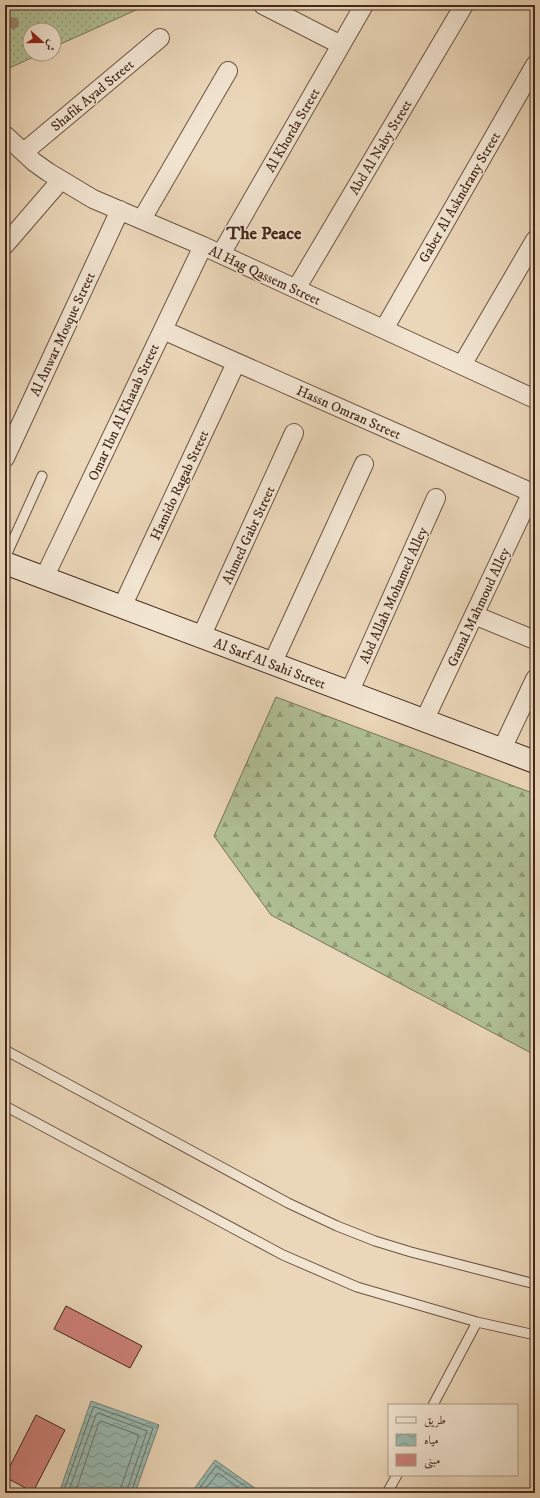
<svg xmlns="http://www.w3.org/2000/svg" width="540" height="1498" font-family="'IM FELL DW Pica',Amiri,serif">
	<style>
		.grass { fill: url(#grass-dots); stroke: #797457 }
		.forest { fill: url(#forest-firs); stroke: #797457 }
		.water { fill: url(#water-waves); stroke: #767f74 }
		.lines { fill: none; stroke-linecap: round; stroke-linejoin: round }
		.shore { stroke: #6d7065; stroke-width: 1 }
		.building { fill: #cd817a; stroke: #42281a }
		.lane-casing { stroke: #6c5442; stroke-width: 11 }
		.street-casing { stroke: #6c5442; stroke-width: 20 }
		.secondary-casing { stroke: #42281a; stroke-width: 24 }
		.lane { stroke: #f1e4d1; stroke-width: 9 }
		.street { stroke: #f1e4d1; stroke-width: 18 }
		.secondary { stroke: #f1e4d1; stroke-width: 22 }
		.tree { fill: #9a876e }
		.labels { text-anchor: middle; stroke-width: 3; stroke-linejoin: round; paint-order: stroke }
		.street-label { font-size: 14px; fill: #42281a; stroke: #f1e4d1 }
		.district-label { font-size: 18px; font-weight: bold; fill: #42281a; stroke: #f1e4d1 }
	</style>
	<defs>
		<pattern id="grass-dots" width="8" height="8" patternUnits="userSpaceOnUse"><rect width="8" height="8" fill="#b0bf94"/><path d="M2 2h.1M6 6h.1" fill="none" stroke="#919b78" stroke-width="1.8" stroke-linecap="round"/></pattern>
		<pattern id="forest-firs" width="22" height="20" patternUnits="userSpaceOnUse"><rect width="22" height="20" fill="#b0bf94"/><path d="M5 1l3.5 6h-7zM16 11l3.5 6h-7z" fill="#919b78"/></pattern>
		<pattern id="water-waves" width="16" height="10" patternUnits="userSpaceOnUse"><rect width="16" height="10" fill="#98b9b0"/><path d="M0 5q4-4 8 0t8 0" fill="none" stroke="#7e968e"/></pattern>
	</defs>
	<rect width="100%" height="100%" fill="#ead6b8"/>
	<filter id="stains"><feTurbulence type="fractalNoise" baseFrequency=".005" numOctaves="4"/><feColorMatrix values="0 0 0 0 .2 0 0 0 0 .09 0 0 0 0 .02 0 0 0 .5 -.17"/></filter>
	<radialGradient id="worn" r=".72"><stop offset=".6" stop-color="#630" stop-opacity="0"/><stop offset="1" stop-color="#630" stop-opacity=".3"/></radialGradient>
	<path class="grass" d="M5,5H147L54,47V30H30V54H40L5,70Z"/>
	<path class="forest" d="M276,697L535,794V1055L271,915L214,836Z"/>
	<path class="water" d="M91,1401L159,1425L135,1493H59Z
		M215,1460L262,1493H191Z"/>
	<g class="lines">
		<path class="shore" d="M63,1493L93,1408L95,1407L153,1428L131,1493
			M68,1493L96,1415L98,1413L147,1431L126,1493
			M75,1493L99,1422L101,1421L139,1435L121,1487L120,1493
			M196,1493L216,1466L255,1493
			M202,1493L218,1473L246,1493"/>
	</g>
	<path class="building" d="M66,1306L142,1346L130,1368L54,1329Z
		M36,1415L65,1430L33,1492L5,1477V1476Z"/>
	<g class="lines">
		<g class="lane-casing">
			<path id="lane" d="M5,558L42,476
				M5,1050L288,1203L337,1226L375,1241L411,1252L535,1284
				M5,1106L283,1255L357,1287L477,1322L535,1335
				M433,1405L477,1322
				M387,1493L397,1475"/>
		</g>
		<g class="street-casing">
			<path id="street" d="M263,5L341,45
				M5,135L34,162L48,172L93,199L203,246L535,399
				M24,152L160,38
				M142,219L228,71
				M5,245L61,180
				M221,254L364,5
				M296,289L464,5
				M384,329L535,65
				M163,330L535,494
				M462,365L535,240
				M5,458L120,210
				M44,578L203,246
				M122,607L236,363
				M474,615L535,640
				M201,637L294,433
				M272,664L364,464
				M349,693L436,498
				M424,721L532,492
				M502,749L535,679"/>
		</g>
		<g class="secondary-casing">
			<path id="secondary" d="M5,563L535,762"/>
		</g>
		<use href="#lane" class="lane"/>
		<use href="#street" class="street"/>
		<use href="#secondary" class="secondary"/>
	</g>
	<circle class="tree" cx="13" cy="23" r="6"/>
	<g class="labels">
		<g class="street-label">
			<text transform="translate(92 95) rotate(-40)" y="5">Shafik Ayad Street</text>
			<text transform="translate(292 130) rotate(-60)" y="5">Al Khorda Street</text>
			<text transform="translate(380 147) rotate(-59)" y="5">Abd Al Naby Street</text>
			<text transform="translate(459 197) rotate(-60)" y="5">Gaber Al Askndrany Street</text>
			<text transform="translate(265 275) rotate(25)" y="5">Al Hag Qassem Street</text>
			<text transform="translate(62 334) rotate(-65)" y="5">Al Anwar Mosque Street</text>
			<text transform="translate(123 412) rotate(-65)" y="5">Omar Ibn Al Khatab Street</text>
			<text transform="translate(349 412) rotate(24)" y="5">Hassn Omran Street</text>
			<text transform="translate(179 485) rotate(-65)" y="5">Hamido Ragab Street</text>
			<text transform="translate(248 535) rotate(-65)" y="5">Ahmed Gabr Street</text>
			<text transform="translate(393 595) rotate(-66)" y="5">Abd Allah Mohamed Alley</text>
			<text transform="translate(478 607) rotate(-65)" y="5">Gamal Mahmoud Alley</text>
			<text transform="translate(270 663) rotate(21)" y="5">Al Sarf Al Sahi Street</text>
		</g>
		<g class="district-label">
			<text x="264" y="239">The Peace</text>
		</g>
	</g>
	<rect width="540" height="1498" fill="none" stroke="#ead6b8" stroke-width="20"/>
	<rect x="6" y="6" width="528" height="1486" fill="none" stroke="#42281a" stroke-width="2"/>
	<rect x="10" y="10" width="520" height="1478" fill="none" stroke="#42281a"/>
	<rect x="388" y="1404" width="130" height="72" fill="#f1e4d1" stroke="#ab9988"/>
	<rect x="396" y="1417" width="20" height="6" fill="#f1e4d1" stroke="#ab9988"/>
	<text x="424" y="1424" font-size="12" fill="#42281a">طريق</text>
	<rect x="396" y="1434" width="20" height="12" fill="url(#water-waves)" stroke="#ab9988"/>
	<text x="424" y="1444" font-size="12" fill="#42281a">مياه</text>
	<rect x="396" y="1454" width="20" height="12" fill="#cd817a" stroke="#ab9988"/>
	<text x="424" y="1464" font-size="12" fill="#42281a">مبنى</text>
	<g transform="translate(42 42) rotate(111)"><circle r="19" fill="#f1e4d1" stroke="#ab9988"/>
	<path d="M0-3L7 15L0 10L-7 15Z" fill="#8f2418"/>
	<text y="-6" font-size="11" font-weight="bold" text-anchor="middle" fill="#42281a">ش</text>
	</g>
	<rect width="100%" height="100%" filter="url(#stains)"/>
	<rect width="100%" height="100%" fill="url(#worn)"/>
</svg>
